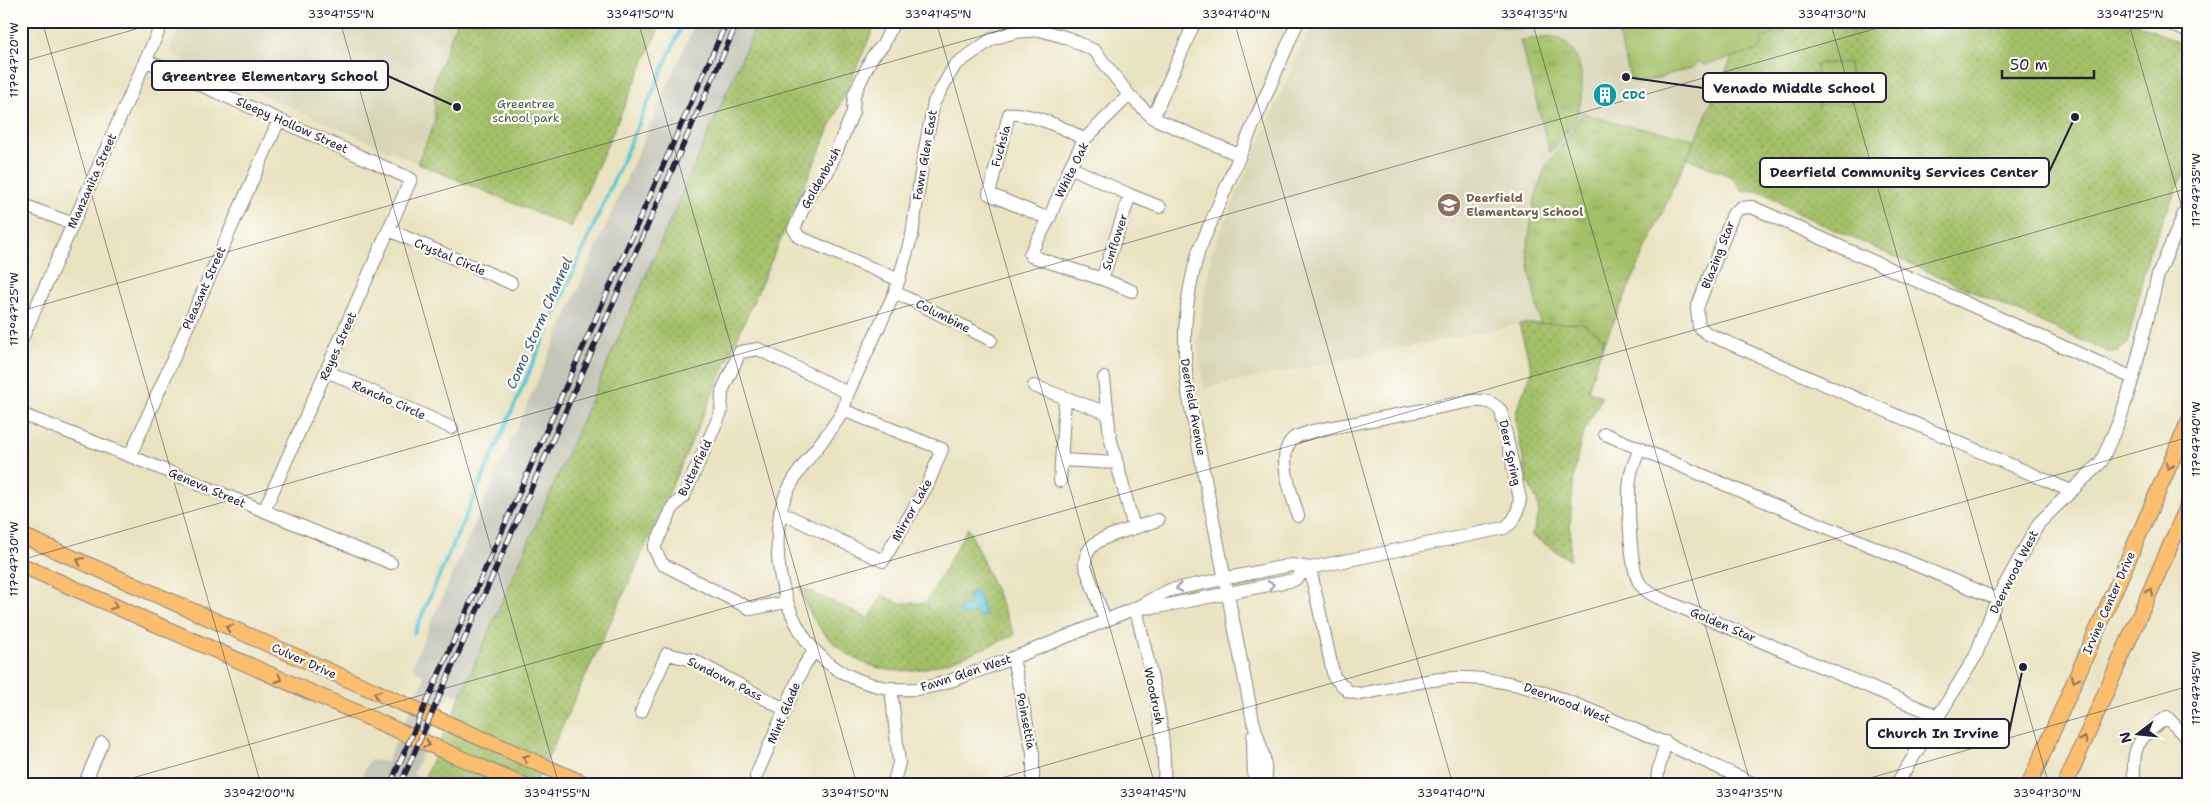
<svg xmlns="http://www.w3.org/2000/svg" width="2210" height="806" font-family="'Shantell Sans',sans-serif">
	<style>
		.built { fill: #d8d5b6 }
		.industrial { fill: #c4c5b9 }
		.grass { fill: url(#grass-tufts); stroke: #627151 }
		.park { fill: url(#park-dots); stroke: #627151 }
		.pitch { fill: #a3c067; stroke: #627151 }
		.water { fill: url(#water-waves); stroke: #3e7488 }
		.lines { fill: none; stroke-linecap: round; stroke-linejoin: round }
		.stream { stroke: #5bc6d4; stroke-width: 4 }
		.minor-casing { stroke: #86827e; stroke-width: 14 }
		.major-casing { stroke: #86827e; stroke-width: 17 }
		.minor { stroke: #fff; stroke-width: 12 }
		.major { stroke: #fbbd6e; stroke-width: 15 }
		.rail-casing { stroke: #22223b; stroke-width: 5.5 }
		.rail { stroke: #fdfcf7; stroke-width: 4; stroke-dasharray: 11; stroke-linecap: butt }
		.oneway { stroke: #8e7054 }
		.oneway2 { stroke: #9c9ca7 }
		.ticks { fill: none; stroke: #22223b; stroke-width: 1; stroke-opacity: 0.45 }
		.labels { text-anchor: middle; stroke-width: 4.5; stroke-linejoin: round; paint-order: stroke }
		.culture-label { font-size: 12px; font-weight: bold; fill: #0d838f; stroke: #fdfcf7; text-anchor: start }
		.park-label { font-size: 12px; fill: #4f594a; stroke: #fdfcf7 }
		.street-label { font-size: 12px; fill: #22223b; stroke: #fdfcf7 }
		.education-label { font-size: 12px; font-weight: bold; fill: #785e54; stroke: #fdfcf7; text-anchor: start }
		.water-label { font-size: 14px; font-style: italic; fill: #365b71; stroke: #fdfcf7 }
		.leader { fill: none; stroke: #22223b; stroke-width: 2 }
		.callout-dot { fill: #22223b; stroke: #fdfcf7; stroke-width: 2 }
		.callout { fill: #fdfcf7; stroke: #22223b; stroke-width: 2 }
		.callout-label { font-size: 14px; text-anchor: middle; font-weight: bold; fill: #22223b }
		.neatline { fill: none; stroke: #22223b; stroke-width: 2 }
		.ticks-label { font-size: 12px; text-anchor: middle; fill: #22223b }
	</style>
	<defs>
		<pattern id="grass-tufts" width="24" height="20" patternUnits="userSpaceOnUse" patternTransform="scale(1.25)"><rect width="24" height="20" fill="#a3c067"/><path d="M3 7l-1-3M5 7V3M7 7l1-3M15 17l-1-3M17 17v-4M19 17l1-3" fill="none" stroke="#849c56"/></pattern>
		<pattern id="park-dots" width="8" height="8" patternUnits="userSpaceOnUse" patternTransform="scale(1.25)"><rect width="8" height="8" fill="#a3c067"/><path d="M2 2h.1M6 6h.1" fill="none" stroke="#849c56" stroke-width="1.8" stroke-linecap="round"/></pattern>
		<pattern id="water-waves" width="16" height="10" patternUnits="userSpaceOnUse" patternTransform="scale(1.25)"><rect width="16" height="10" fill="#5bc6d4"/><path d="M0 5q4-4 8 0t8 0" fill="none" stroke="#4ba0ad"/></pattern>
	</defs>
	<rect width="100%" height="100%" fill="#fdfcf7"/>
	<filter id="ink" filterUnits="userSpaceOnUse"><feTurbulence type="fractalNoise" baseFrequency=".02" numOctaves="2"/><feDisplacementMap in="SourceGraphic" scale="10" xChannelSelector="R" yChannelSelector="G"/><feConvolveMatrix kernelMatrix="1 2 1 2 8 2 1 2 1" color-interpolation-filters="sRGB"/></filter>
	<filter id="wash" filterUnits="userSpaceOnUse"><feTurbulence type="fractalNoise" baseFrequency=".0096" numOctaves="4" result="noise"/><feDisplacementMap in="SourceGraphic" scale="20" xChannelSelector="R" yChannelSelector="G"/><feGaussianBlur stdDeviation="1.12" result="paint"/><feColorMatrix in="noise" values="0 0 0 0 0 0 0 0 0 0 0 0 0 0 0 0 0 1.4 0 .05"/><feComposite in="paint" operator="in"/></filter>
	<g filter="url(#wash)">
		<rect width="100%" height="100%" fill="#eae3c1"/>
		<path class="built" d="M182,21H662L503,198L417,163L175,56L171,51V46Z
			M1313,21H1748L1605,339L1583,323L1519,324L1204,388L1197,343L1212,251Z"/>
		<path class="industrial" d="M696,21H758L461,696L449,693L413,774L420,777L416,785H358L369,760L387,762L423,681V675L412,666Z"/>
		<path class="grass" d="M1475,21H1560V22C1531,32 1505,29 1475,21Z
			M1555,37C1560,39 1567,43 1571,48C1587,69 1584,104 1572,126C1566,136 1557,144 1550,153L1520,40Z
			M1582,112C1619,128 1657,129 1695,139L1586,384L1541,327L1530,273L1527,249L1534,202L1545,168L1573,130Z"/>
		<path class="park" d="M457,21H662L571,227L417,163L435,123L434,83Z
			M758,21H877L638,563L535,785H416L420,777L424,779Z
			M1748,21H2132L2189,47V161L2149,252L2127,344L2118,351L2108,352L1797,213L1763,192L1742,190L1732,177L1687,158Z
			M1583,323L1605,339L1588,390L1602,396C1596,410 1586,424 1582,438C1571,472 1570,525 1570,560L1531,535L1533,532L1539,514L1537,501L1528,482L1515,420L1518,406L1532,371L1519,324Z
			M968,527L1015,635C986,647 956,661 926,668C866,682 815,641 799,586L869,619L882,595L898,603H926Z"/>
		<path class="pitch" d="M1618,21H1781L1784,32L1761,38L1763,42L1759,50L1704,65L1697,61L1693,67L1639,84L1631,80L1616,25Z
			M1849,62L1850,78L1817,80L1816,64Z
			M1850,88L1851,104L1818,105V89Z"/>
		<path class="water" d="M974,591L978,593L986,615L979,618L977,613L962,616L959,613V609L970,603L968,595Z"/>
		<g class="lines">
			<path class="stream" d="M414,633L684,21"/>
		</g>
	</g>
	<g filter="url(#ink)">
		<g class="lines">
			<g class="minor-casing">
				<path id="minor" d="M894,21L883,45L872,57L854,95L853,112L831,164L827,173L812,189L794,229L799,237L899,280
					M2164,21L2189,32
					M145,60L411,179L264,511
					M1153,118L1195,21
					M1239,155L1153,118L1129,95L1095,51L1068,38L1040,30L1015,32L992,39L955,65L934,102L923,159L912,235L895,292L848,393C846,398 845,405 843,411C824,445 787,474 780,514C773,555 781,602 804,637C828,673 873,692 916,689C937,687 958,678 978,671C1030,652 1081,631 1133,609C1146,604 1157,595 1170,590L1291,565L1310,568L1504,528C1516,521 1518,511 1520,499L1501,411C1492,401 1484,400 1471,401L1313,431C1307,433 1299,435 1294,438C1274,453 1293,496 1298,516
					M1070,167L1130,195L1102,279L1031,256L1030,254L1049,219L1070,167L1084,140L1129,95
					M1130,195L1160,207
					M21,204L73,224
					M1049,219L989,194L1009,114C1028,112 1069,129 1084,140
					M389,230L511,283
					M1102,279L1132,291
					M895,292L991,340
					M21,341L163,21
					M327,371L452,428
					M1104,378L1110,437L1134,528C1113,535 1084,539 1085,566L1105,620
					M1034,386L1107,413
					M21,414L130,456L391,563
					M1605,434L1997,599
					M1640,448C1637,456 1633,465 1631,473C1627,493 1629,568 1640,584C1645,591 1653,595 1661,599L1938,716
					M130,456L279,120
					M1061,460L1117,463
					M1060,481L1065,398
					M2071,491L1708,334L1699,327L1697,308L1733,214L1740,208L1752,207L2133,378
					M780,512L883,561L928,484L942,449L843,410
					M1134,528L1158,520
					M1310,568L1334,677L1348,691L1360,694C1395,688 1433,676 1469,678C1519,680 1558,697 1604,716C1655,738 1706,762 1757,785
					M786,602L751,609L662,564L654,548L673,507L684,496L721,412L722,391L740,352L758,349L848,393
					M1136,608C1148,666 1167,725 1164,785
					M1138,608L1158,607L1294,580L1310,568
					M1013,658L1033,753V785
					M641,712L667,654L693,660L786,710
					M1253,736L1254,785
					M756,776L804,666L814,651
					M84,785L102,743
					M893,785L899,763L892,697L893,688
					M1267,785L1264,758L1253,721L1188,393C1182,341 1184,301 1199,250L1298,21
					M1657,785L1658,771L1666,742
					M1896,785L1975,657L1997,599L2039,523L2101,462L2120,419L2133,378L2158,275L2189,202
					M2134,785C2133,745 2135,741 2167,717L2189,741"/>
			</g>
			<g class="major-casing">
				<path id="major" d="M21,535L587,785
					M21,565L522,785
					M2029,785L2189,421
					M2065,785L2189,503"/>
			</g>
			<use href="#minor" class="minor"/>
			<use href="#major" class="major"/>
			<g class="rail-casing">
				<path id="rail" d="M390,785L727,21
					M400,785L738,21"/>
			</g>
			<use href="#rail" class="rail"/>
		</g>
		<defs><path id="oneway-chevron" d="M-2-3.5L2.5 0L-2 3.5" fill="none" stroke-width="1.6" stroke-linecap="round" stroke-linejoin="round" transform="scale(1.25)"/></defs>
		<g class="oneway">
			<use href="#oneway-chevron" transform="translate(2169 466) rotate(114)"/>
			<use href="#oneway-chevron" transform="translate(80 561) rotate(-156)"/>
			<use href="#oneway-chevron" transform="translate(2150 592) rotate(-66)"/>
			<use href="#oneway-chevron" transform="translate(114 606) rotate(24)"/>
			<use href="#oneway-chevron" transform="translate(229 628) rotate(-156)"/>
			<use href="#oneway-chevron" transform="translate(279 679) rotate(24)"/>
			<use href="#oneway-chevron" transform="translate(2075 679) rotate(114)"/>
			<use href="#oneway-chevron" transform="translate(377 694) rotate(-156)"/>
			<use href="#oneway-chevron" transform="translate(2084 740) rotate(-66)"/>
			<use href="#oneway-chevron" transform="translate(427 744) rotate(23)"/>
			<use href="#oneway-chevron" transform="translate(526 758) rotate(-157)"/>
		</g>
		<g class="oneway2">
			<use href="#oneway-chevron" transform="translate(1271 585) rotate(-12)"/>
			<use href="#oneway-chevron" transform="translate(1179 588) rotate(169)"/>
		</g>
	</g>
	<path class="ticks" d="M42,21L261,785M340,21L559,785M638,21L857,785M936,21L1155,785M1234,21L1453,785M1532,21L1751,785M1830,21L2049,785M2128,21L2189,232M21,62L164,21M21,311L1033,21M21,560L1902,21M108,785L2189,188M977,785L2189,437M1846,785L2189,686"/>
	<defs>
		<g id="building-disc" transform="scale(1.25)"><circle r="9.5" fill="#0f9aa8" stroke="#fdfcf7"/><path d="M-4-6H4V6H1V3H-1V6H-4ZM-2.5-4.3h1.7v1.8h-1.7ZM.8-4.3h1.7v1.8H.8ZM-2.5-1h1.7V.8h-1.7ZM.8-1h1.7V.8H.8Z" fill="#fff"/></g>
		<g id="school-disc" transform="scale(1.25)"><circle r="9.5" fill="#8d6e63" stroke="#fdfcf7"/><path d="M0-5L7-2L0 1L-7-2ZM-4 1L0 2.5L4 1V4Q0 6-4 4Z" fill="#fff"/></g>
	</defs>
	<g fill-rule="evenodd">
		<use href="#building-disc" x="1605" y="95"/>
		<use href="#school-disc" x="1449" y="205"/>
	</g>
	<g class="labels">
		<g class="culture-label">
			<text x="1622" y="99">CDC</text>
		</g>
		<g class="park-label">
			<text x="526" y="108">Greentree<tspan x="526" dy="14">school park</tspan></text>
		</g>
		<g class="street-label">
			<text transform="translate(292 125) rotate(24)" y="4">Sleepy Hollow Street</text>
			<text transform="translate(1001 146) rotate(-75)" y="4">Fuchsia</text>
			<text transform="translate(925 155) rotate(-80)" y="4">Fawn Glen East</text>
			<text transform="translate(1072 170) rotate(-64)" y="4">White Oak</text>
			<text transform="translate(821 178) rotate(-61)" y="4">Goldenbush</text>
			<text transform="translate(92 181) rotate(-66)" y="4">Manzanita Street</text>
			<text transform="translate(1115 242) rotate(-72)" y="4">Sunflower</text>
			<text transform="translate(1718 255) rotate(-69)" y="4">Blazing Star</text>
			<text transform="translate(450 257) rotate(23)" y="4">Crystal Circle</text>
			<text transform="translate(204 288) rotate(-66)" y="4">Pleasant Street</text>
			<text transform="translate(943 316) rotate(27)" y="4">Columbine</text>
			<text transform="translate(338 346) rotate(-66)" y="4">Reyes Street</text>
			<text transform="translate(389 400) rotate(24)" y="4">Rancho Circle</text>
			<text transform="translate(1193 407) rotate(80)" y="4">Deerfield Avenue</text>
			<text transform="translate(1510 453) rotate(78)" y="4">Deer Spring</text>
			<text transform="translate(695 468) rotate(-64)" y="4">Butterfield</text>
			<text transform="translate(207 488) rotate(23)" y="4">Geneva Street</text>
			<text transform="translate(912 510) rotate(-61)" y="4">Mirror Lake</text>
			<text transform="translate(2014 572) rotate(-63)" y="4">Deerwood West</text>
			<text transform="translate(2109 603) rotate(-66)" y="4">Irvine Center Drive</text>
			<text transform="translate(1723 625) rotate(23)" y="4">Golden Star</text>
			<text transform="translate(304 661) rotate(24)" y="4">Culver Drive</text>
			<text transform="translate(966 673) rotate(-18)" y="4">Fawn Glen West</text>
			<text transform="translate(725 679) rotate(27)" y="4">Sundown Pass</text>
			<text transform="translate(1154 696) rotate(78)" y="4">Woodrush</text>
			<text transform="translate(1567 703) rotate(21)" y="4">Deerwood West</text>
			<text transform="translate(784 713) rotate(-67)" y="4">Mint Glade</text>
			<text transform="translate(1026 721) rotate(79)" y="4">Poinsettia</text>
		</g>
		<g class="education-label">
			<text x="1466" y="202">Deerfield<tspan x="1466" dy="14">Elementary School</tspan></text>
		</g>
		<g class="water-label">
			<text transform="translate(539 323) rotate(-66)" y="5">Como Storm Channel</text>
		</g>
	</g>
	<path class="leader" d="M457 107L388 76M1626 77L1703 88M2075 117L2049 172M2023 667L2009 733"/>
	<g class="callout-dot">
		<circle cx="457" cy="107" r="5"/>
		<circle cx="1626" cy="77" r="5"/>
		<circle cx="2075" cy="117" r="5"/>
		<circle cx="2023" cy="667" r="5"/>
	</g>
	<g class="callout">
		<rect x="152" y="61" width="236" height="29" rx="5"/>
		<rect x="1703" y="73" width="183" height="29" rx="5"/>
		<rect x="1760" y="158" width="289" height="29" rx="5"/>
		<rect x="1867" y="719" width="142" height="29" rx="5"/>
	</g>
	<g class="callout-label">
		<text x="270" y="81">Greentree Elementary School</text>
		<text x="1794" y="93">Venado Middle School</text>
		<text x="1904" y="177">Deerfield Community Services Center</text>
		<text x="1938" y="738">Church In Irvine</text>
	</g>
	<rect width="2210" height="806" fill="none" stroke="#fdfcf7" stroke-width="55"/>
	<g transform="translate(2138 734) rotate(254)" stroke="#fdfcf7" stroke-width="4" paint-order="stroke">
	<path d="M0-4L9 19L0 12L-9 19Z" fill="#22223b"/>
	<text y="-8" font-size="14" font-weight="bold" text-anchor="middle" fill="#22223b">N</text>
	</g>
	<path d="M2002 70v8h92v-8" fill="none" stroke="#22223b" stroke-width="2.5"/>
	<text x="2010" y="70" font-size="15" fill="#22223b" stroke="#fdfcf7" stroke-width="4" paint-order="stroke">50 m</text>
	<rect x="28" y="28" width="2154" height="750" class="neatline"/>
	<g class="ticks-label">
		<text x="341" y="18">33°41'55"N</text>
		<text x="640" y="18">33°41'50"N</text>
		<text x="938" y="18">33°41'45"N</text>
		<text x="1236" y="18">33°41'40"N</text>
		<text x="1534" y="18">33°41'35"N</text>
		<text x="1832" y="18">33°41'30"N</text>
		<text x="2130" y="18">33°41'25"N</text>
		<text transform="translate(14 60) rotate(-90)" y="4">117°47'20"W</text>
		<text transform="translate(2196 190) rotate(-90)" y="4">117°47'35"W</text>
		<text transform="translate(14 309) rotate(-90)" y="4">117°47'25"W</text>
		<text transform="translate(2196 439) rotate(-90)" y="4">117°47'40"W</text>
		<text transform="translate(14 559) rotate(-90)" y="4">117°47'30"W</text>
		<text transform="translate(2196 688) rotate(-90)" y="4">117°47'45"W</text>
		<text x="259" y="797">33°42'00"N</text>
		<text x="557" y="797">33°41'55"N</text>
		<text x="855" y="797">33°41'50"N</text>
		<text x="1153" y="797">33°41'45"N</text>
		<text x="1451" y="797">33°41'40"N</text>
		<text x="1749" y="797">33°41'35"N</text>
		<text x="2047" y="797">33°41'30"N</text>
	</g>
</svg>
